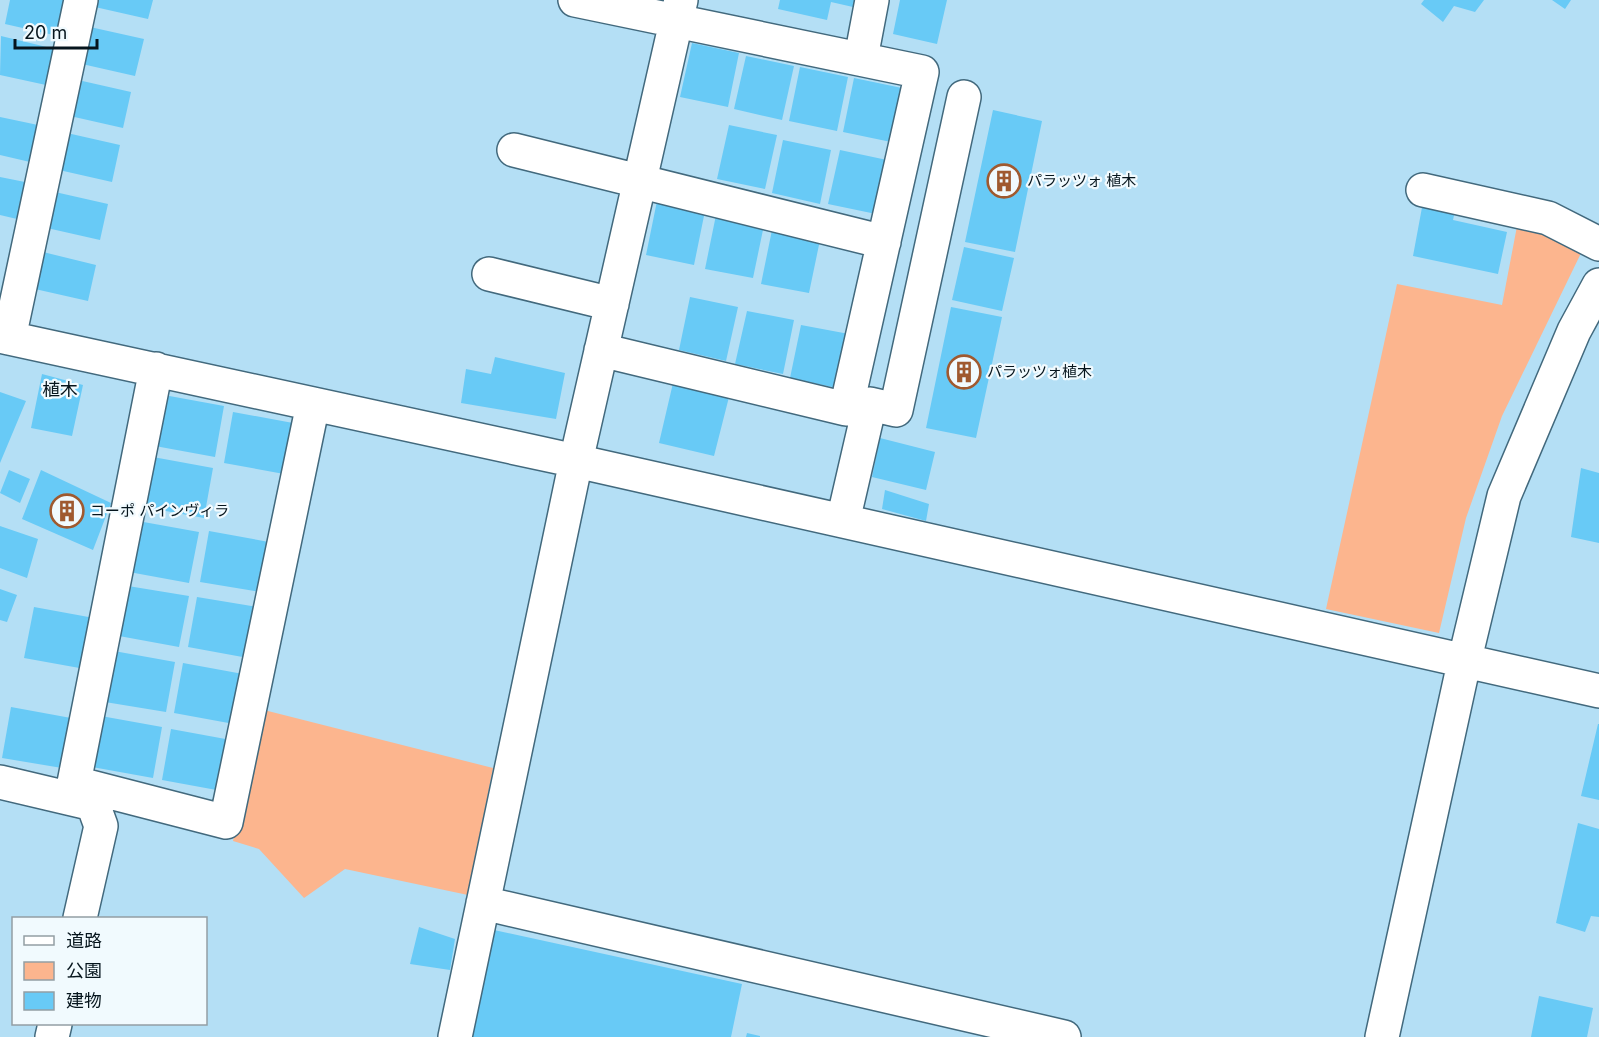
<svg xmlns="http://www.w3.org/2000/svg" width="1599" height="1037" font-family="Inter,'Noto Sans JP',sans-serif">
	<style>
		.green { fill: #fcb58e }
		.building { fill: #68caf6 }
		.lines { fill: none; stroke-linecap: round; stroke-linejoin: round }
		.minor-casing { stroke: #42697d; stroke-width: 36 }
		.minor { stroke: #fff; stroke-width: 33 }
		.labels { text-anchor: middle; stroke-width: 4.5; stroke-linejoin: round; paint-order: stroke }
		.poi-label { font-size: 15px; fill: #06151d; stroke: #f1fafe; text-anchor: start }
		.quarter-label { font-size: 18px; fill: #06151d; stroke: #f1fafe }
	</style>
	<rect width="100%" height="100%" fill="#b4dff5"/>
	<path class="green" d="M1518,221L1583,249L1502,416L1466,518L1439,633L1326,609L1397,284L1502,305Z
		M264,710L493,768L468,895L345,869L304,898L259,849L233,841Z"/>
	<path class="building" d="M10,0H66L58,36L5,24Z
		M97,0H153L148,19L95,7Z
		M780,0H855L853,7L831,2L827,20L778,9Z
		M900,0H947L937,44L893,34Z
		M1424,0H1484L1475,12L1454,6L1443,22L1421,4Z
		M1552,0H1571L1565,9Z
		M90,27L144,39L135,76L82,64Z
		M1,36L55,49L46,85L0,75Z
		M692,43L739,53L728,107L680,97Z
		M746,56L794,66L782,120L734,109Z
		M800,67L848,77L837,131L789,121Z
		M854,78L902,88L891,142L843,132Z
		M78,80L131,92L123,128L70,116Z
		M993,110L1042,121L1015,252L965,242Z
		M0,117L38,125L30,162L0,155Z
		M729,125L777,135L765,189L717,179Z
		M67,133L120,145L112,182L59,170Z
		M783,140L831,150L820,204L772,193Z
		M840,150L887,160L876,214L828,204Z
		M0,177L25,182L17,219L0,215Z
		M55,192L108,204L100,240L47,228Z
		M657,201L705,211L694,265L646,255Z
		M1423,202L1456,206L1453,220L1507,232L1498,274L1413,256Z
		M716,215L764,225L753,278L705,269Z
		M772,230L820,240L809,293L761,284Z
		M964,247L1014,258L1002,311L952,300Z
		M43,252L96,265L88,301L35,289Z
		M690,297L738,307L726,361L679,350Z
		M951,307L1002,317L976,438L926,428Z
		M747,311L794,320L783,374L735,364Z
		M801,325L849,334L837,388L790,378Z
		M495,357L565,373L556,419L461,403L466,369L491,374Z
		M42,374L83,385L72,436L31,428Z
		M673,383L729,397L714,456L659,443Z
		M0,392L26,401L0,463Z
		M164,395L224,406L215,457L155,446Z
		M233,412L293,423L284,474L224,463Z
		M880,438L935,452L926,490L872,477Z
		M153,457L213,468L204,518L144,507Z
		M1581,468L1599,473V543L1571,537Z
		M9,470L30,479L20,503L0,493Z
		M41,470L111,503L93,550L22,519Z
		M885,490L929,504L926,521L882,509Z
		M138,521L199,532L189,583L129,572Z
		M0,526L38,539L27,578L0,568Z
		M209,531L269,542L260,592L200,582Z
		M128,586L189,596L179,647L119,636Z
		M0,589L17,595L7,622L0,620Z
		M197,597L257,607L248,658L188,647Z
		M34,607L94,618L85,669L24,658Z
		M114,651L175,662L166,712L105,702Z
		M183,663L243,674L234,724L174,713Z
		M11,707L71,718L62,768L2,758Z
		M101,716L162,727L153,778L92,767Z
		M1598,724H1599V800L1581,796Z
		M171,729L231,740L222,791L162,780Z
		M1578,823L1599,829V917L1591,916L1585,932L1556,923Z
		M419,927L455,939L450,970L410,964Z
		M494,930L742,984L731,1037H471Z
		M1539,996L1593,1008L1587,1037H1531Z
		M747,1033L760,1036V1037H746Z"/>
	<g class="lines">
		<g class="minor-casing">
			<path id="minor" d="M575,0L922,72L846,409L601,350
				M861,58L872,0
				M514,150L884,242
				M1423,190L1548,218L1599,244
				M489,274L612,304
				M0,336L576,461L1599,691
				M9,338L81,0
				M843,521L870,404L896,410L964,97
				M0,782L93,804L101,826L80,918
				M75,783L226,822L313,404
				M71,798L156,369
				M483,903L1064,1037
				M52,1037L55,1024
				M455,1037L576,461L681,0
				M1382,1037L1464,663L1504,496L1574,331L1599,285"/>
		</g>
		<use href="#minor" class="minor"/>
	</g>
	<defs>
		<g id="building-ring" transform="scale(1.725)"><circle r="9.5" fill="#f1fafe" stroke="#9f592f" stroke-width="1.5"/><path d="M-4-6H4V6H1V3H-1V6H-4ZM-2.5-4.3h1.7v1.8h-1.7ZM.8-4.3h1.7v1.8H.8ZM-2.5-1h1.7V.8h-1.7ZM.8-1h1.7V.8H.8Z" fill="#9f592f"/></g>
	</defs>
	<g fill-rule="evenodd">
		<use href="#building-ring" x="1004" y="181"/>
		<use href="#building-ring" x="964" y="372"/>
		<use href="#building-ring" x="67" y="511"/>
	</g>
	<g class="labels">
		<g class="poi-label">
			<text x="1027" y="186">パラッツォ 植木</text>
			<text x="987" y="377">パラッツォ植木</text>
			<text x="90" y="516">コーポ パインヴィラ</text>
		</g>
		<g class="quarter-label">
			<text x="60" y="396">植木</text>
		</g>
	</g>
	<rect x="12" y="917" width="195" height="108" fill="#f1fafe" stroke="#939ea4" stroke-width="1.5"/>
	<rect x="24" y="936" width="30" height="9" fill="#ffffff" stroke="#939ea4" stroke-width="1.5"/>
	<text x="66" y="947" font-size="18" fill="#06151d">道路</text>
	<rect x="24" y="962" width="30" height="18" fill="#fcb58e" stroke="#939ea4" stroke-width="1.5"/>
	<text x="66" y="977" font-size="18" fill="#06151d">公園</text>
	<rect x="24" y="992" width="30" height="18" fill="#68caf6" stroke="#939ea4" stroke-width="1.5"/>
	<text x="66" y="1007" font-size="18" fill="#06151d">建物</text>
	<path d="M15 39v9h82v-9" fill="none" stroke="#06151d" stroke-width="3"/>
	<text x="24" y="39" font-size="18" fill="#06151d" stroke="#f1fafe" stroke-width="4.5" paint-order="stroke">20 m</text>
</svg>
